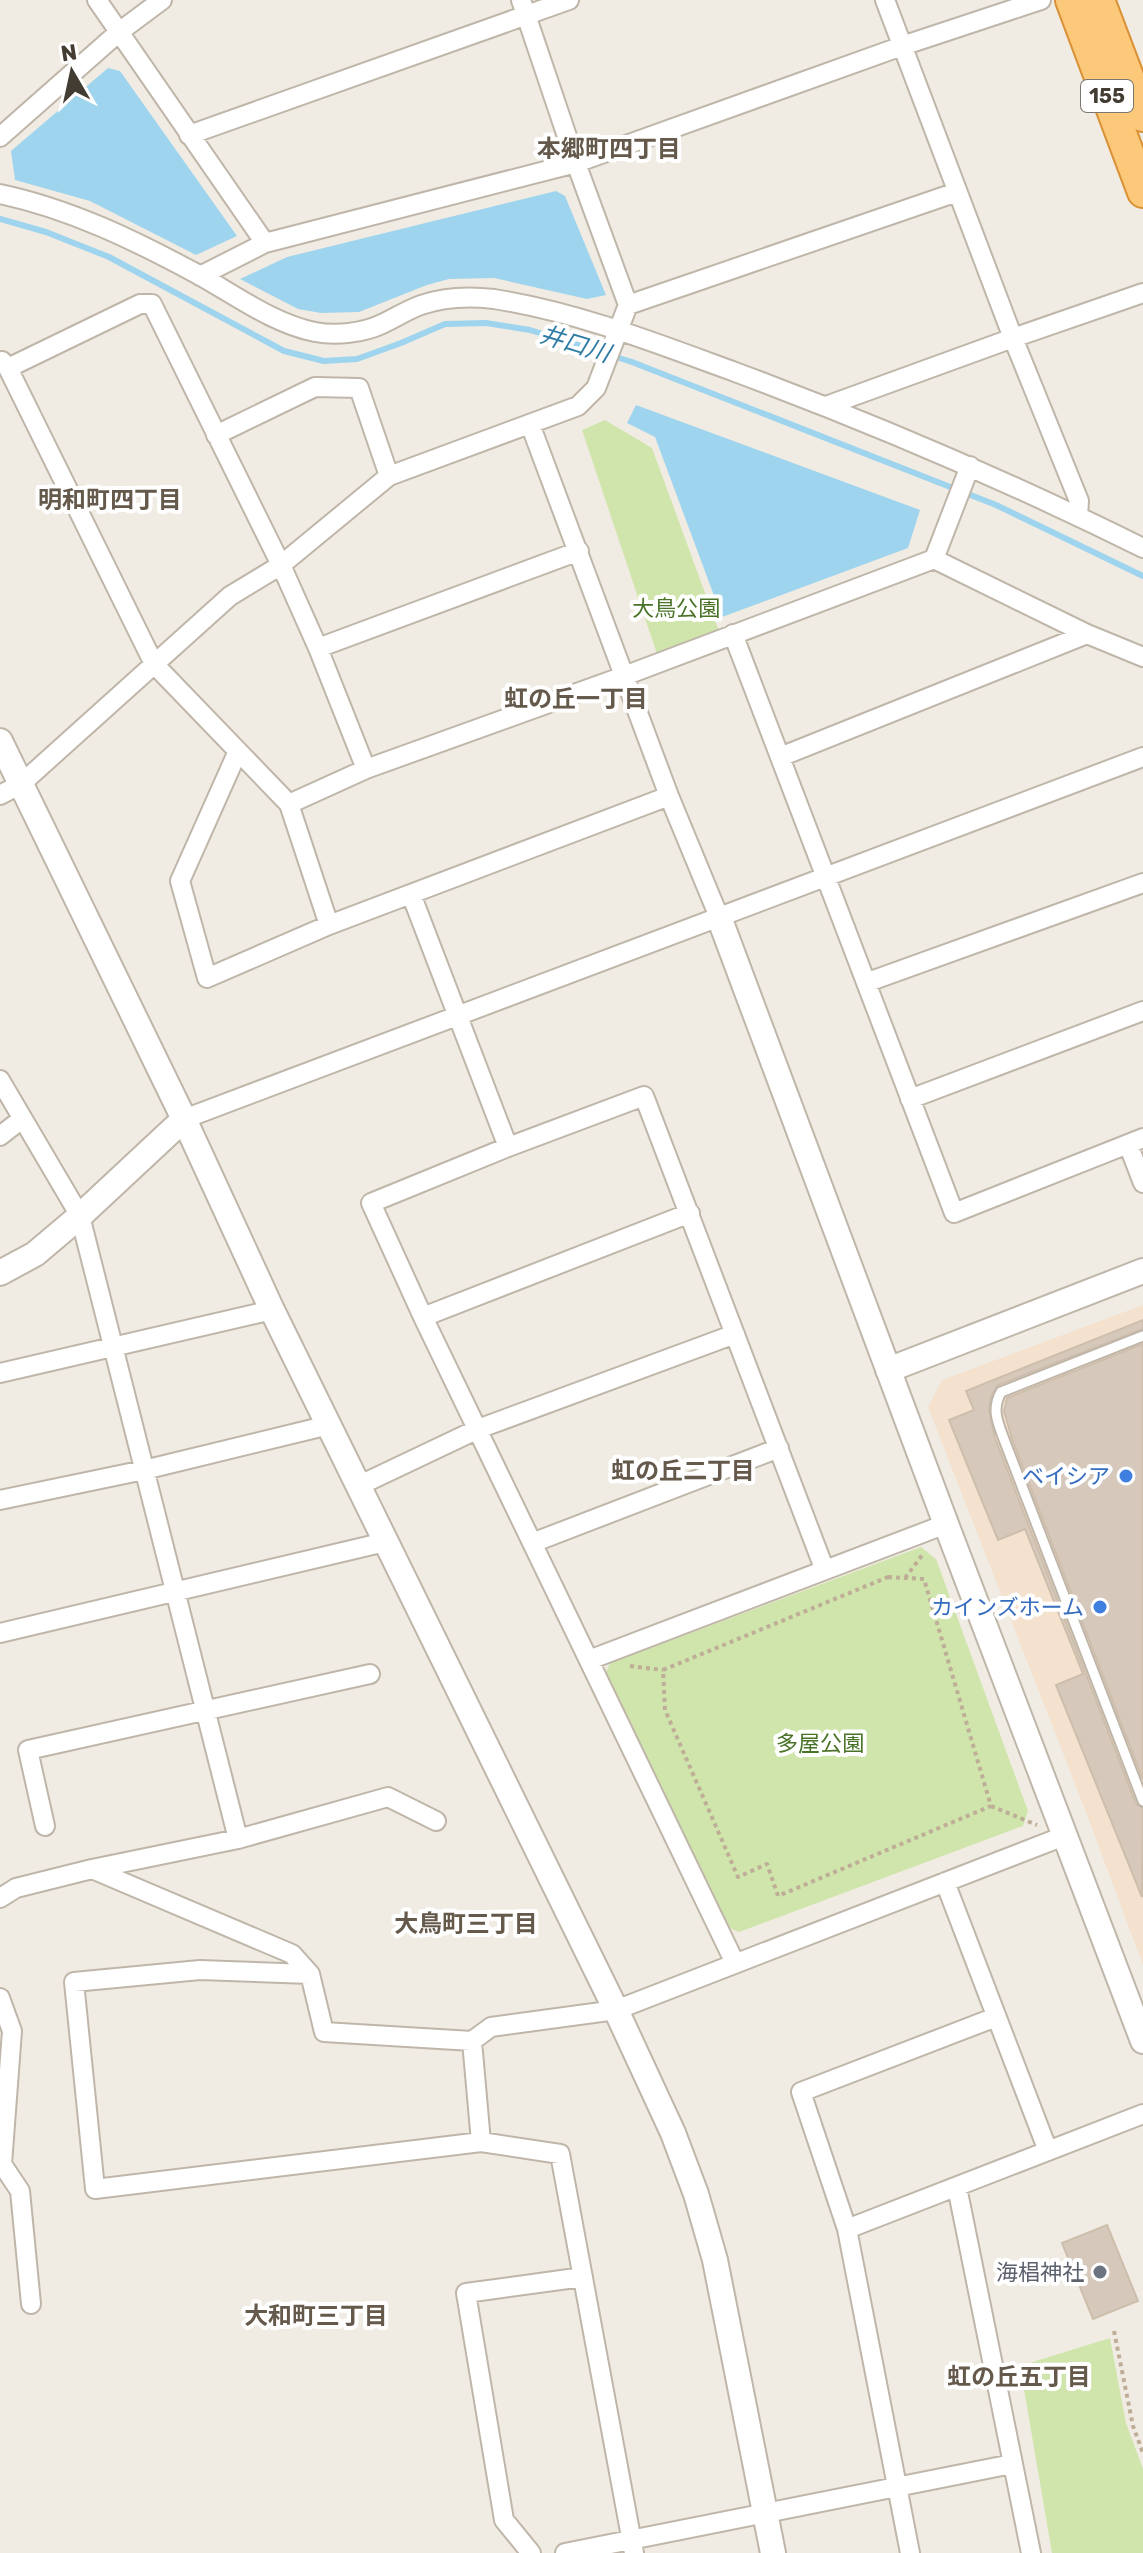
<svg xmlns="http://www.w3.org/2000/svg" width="1143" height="2553" font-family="Rubik,'Noto Sans JP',sans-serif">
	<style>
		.commercial { fill: #f4e1ce }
		.green { fill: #d0e5ac }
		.water { fill: #9fd4ee }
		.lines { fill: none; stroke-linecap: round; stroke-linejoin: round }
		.stream { stroke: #9fd4ee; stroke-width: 6 }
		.building { fill: #d6c9bc; stroke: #cdbeac; stroke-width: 2 }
		.service-casing { stroke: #bfb6a9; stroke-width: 13 }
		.minor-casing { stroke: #bfb6a9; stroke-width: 22 }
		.tertiary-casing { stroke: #bfb6a9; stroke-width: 28 }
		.trunk-casing { stroke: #da9034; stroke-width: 34 }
		.path { stroke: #bead97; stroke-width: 4; stroke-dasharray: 4 4; stroke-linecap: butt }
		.service { stroke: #fff; stroke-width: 9 }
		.minor { stroke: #fff; stroke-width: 18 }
		.tertiary { stroke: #fff; stroke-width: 24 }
		.trunk { stroke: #fcc97a; stroke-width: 30 }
		.shop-dot { fill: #3f7fe0; stroke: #fff; stroke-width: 3 }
		.worship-dot { fill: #6b7280; stroke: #fff; stroke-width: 3 }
		.labels { text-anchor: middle; stroke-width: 8; stroke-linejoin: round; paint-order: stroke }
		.shield { fill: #fff; stroke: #7b7670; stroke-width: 2 }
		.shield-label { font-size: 20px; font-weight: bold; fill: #433c33 }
		.park-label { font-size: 22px; fill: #4a7328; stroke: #fff }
		.shop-label { font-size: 22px; fill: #366cbe; stroke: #fff; text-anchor: end }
		.worship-label { font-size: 22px; fill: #5b616d; stroke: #fff; text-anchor: end }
		.neighbourhood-label { font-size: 24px; font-weight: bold; fill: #65594b; stroke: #fff }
		.water-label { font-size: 24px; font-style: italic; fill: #2e7ba4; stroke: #fff }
	</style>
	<rect width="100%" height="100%" fill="#f1ece3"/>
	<path class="commercial" d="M1143,1305V1965L1084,1807L928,1407L942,1380Z"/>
	<path class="green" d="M605,420L652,448L720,634L658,657L582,430Z
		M921,1547L936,1559L1028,1811L1023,1826L739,1932L730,1928L605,1674L610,1663Z
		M1110,2338L1126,2423L1143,2469V2553H1052L1020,2366Z"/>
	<path class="water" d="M108,68L120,71L237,236L196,255L90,201L15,180L11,151Z
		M556,191L565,196L606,295L587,299L494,278L449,279L427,285L359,312L321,313L298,309L240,279L287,257Z
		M636,405L920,510L908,548L722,617L655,437L627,423Z"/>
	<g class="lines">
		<path class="stream" d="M0,219L46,232L109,257L284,351L324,361L357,359L401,343L445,324L486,323L530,330L632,362L996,505L1143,576"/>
	</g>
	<path class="building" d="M1143,1320V1329L998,1385L991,1396L989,1410L995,1438L1136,1804L1143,1808L1142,1897L1056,1685L1083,1674L1025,1529L998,1540L949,1420L974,1410L966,1391Z
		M1143,1344V1780L1012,1439L1004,1411L1007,1398Z
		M1107,2225L1138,2301L1093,2319L1062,2243Z"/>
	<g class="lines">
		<g class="service-casing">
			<path id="service" d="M1143,1336L1001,1392C991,1410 998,1423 1005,1442L1143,1801"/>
		</g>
		<g class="minor-casing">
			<path id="minor" d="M97,0L265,243
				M885,0L1013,338L1079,501L1078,516
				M189,135L569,0
				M0,137L119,32L162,0
				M0,194C71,209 136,241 199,275C235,295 274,324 315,332C336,336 363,333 382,324C395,318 407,310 421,305C444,297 469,296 494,299C577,312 656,343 735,372C875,424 1010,482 1143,548
				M200,276L265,243L576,163L902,46L1041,0
				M628,305L957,192
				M2,361L8,368L154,664L289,804L329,925
				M8,368L140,304H152L281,565L318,648L366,769
				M826,406L1013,338L1143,293
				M530,424L669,796L719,917
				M216,435L315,387L359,388L389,476
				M934,559L970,466
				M733,634L954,1213L1143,1138
				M318,648L579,551
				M238,751L180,881L207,978L329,925L669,796
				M780,757L1087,634
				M0,795L21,784L230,596L281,565L389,476L578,406L596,388L628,305L576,163L521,0
				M289,804L366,769L624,676L934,559L1087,634L1143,657
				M411,894L508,1147
				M868,982L1143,883
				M0,1080L80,1216L238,1839
				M910,1099L1143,1011
				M184,1119L1143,757
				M0,1136L22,1119
				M1128,1144L1143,1183
				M423,1317L690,1213
				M0,1373L272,1310
				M358,1486L478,1429L735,1334
				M0,1500L144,1470L329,1425
				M532,1543L779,1448
				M0,1633L385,1542
				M589,1660L946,1524
				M45,1826L28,1750L370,1674
				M92,1869L292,1954L310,1974L324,2032L472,2041L491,2027L616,2010L1064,1836
				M945,1882L1048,2151
				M0,1898L16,1888L92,1869L238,1839L388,1797L436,1821
				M735,1963L423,1317L371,1203L508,1147L644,1096L824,1568
				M310,1974L200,1970L74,1982L95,2189L481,2142L472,2041
				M0,1998L12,2031L2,2164L20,2191L31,2304
				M481,2142L560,2154L634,2553
				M957,2187L1031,2553
				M847,2229L1143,2114
				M531,2553L504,2520L466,2293L583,2277
				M565,2553L1012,2464
				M910,2553L847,2229L801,2092L996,2017"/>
		</g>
		<g class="tertiary-casing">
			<path id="tertiary" d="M0,741L184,1119L272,1310L616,2010L673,2133L696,2194L715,2260L773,2553
				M719,917L946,1524L1143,2041
				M0,1273L35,1254L80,1216L184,1119
				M888,1370L1143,1271"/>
		</g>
		<g class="trunk-casing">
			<path id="trunk" d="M1071,0L1143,192
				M1099,0L1143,116"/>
		</g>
		<path class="path" d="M888,1577L924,1579L991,1806L778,1896L767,1864L738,1877L665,1710L663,1670Z
			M905,1578L923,1554
			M630,1666L663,1670
			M991,1806L1037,1825
			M1114,2331L1133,2426L1143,2453"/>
		<use href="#service" class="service"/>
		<use href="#minor" class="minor"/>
		<use href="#tertiary" class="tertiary"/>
		<use href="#trunk" class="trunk"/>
	</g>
	<g class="shop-dot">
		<circle cx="1126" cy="1476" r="8"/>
		<circle cx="1100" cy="1607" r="8"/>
	</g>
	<circle class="worship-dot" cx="1100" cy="2272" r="8"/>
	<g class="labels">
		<rect class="shield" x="1081" y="80" width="52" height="32" rx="6"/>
		<g class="shield-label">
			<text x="1107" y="103">155</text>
		</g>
		<g class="park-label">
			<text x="676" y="616">大鳥公園</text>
			<text x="820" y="1751">多屋公園</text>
		</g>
		<g class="shop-label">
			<text x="1110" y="1484">ベイシア</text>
			<text x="1084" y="1615">カインズホーム</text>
		</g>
		<g class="worship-label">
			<text x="1084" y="2280">海椙神社</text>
		</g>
		<g class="neighbourhood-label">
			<text x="609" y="157">本郷町四丁目</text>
			<text x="110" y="508">明和町四丁目</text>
			<text x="576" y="707">虹の丘一丁目</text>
			<text x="683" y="1479">虹の丘二丁目</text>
			<text x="466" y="1932">大鳥町三丁目</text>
			<text x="316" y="2324">大和町三丁目</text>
			<text x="1019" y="2385">虹の丘五丁目</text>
		</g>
		<g class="water-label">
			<text transform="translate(575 344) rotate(17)" y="8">井口川</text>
		</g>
	</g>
	<g transform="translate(72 72) rotate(351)" stroke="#ffffff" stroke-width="6" paint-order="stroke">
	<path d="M0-6L14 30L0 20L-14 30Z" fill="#433c33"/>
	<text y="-12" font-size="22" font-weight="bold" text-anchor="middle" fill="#433c33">N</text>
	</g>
</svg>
